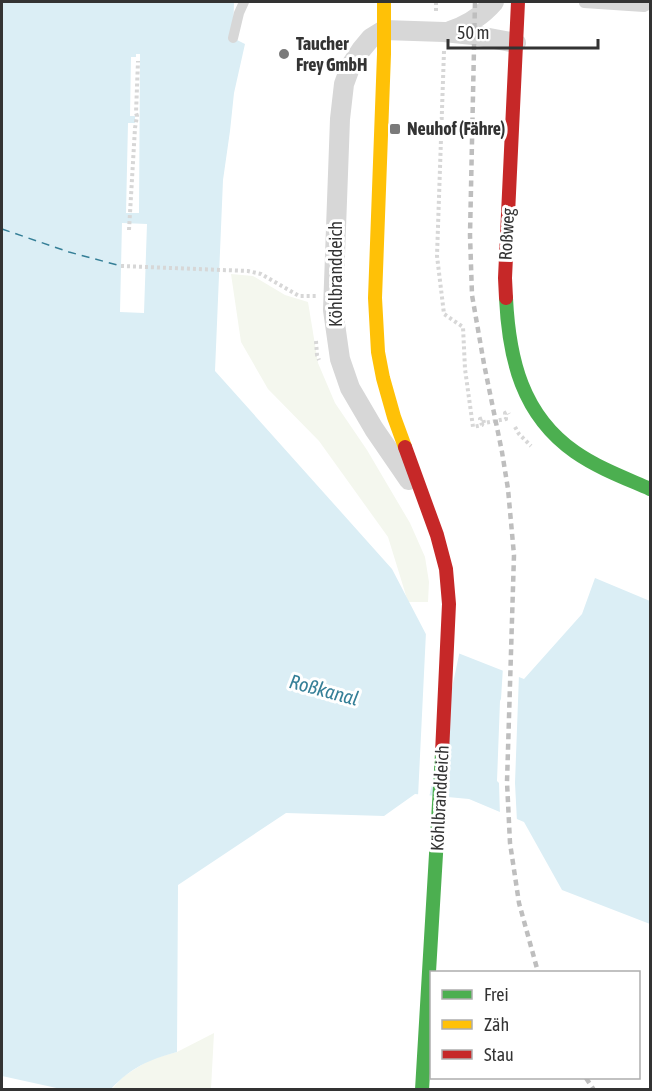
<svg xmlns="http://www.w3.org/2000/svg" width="652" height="1091" font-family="'Asap Condensed',sans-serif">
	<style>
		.green { fill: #f4f7ee }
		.water { fill: #dbeef5 }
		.pier { fill: #fff }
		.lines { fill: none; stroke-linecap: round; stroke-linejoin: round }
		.ferry { stroke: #357f97; stroke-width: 1.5; stroke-dasharray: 8 6; stroke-linecap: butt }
		.path { stroke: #d7d7d7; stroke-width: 4; stroke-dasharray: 3 3; stroke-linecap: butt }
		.lane { stroke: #d7d7d7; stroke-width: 10 }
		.street { stroke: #d7d7d7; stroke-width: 20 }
		.fast { stroke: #4caf50; stroke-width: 14 }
		.slow { stroke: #ffc107; stroke-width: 14 }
		.jam { stroke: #c62828; stroke-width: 14 }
		.rail { stroke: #bebebe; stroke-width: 4.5; stroke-dasharray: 6 4.5; stroke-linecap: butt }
		.poi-dot { fill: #7a7a7a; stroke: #fff; stroke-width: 2 }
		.labels { text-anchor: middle; stroke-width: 6; stroke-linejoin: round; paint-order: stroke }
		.poi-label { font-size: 18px; font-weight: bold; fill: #333; stroke: #fff; text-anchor: start }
		.street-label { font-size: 18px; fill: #333; stroke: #fff }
		.water-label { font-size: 20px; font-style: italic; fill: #357f97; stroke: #fff }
	</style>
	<rect width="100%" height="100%" fill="#fff"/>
	<path class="green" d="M231,274L253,276L285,295L308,302L318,363L335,403L367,450L410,523L425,557L429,582L428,602H408L388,537L319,441L268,389L241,342Z
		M214,1033L211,1089L111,1090L124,1076L151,1059L177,1052Z"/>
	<path class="water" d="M2,2H234L233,38L245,44L234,93L230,131L223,180L215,371L392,569L430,642L524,679L582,614L595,578L650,601V924L562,890L524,822L469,799L415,794L384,816L286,813L178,885L177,1052C148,1060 132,1067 111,1089L2,1090Z"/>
	<path class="pier" d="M136,54H140L139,213H126L128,123H135V116H130L131,57H136Z
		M122,223L147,224L144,313L120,312Z
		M426,632L429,633L433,640L460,650L429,798L418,797Z
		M503,667L519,674L515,783L517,822L500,816L499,783L497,781L500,701L501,699Z
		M2,1076L61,1089H2Z"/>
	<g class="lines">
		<path class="ferry" d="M2,229L69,252L121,266"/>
		<path class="path" d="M436,2V13
			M444,51L437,256L444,314L463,327L465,369L473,427L482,425L480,419L483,418L484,423L506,419L505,413L508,412L509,414
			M129,230L135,128L137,116L136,113L138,61
			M121,266L248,271L261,274L299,296H317
			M316,341L317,355L319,360
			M515,427L519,434L531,446"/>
		<path class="lane" d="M584,3L644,7L650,4
			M233,38L239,13L244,2"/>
		<path class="street" d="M450,31C468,25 482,16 494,2
			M409,480L374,429L350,388L340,359L333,310L340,119L344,84L351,65L361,50L371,38L384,30L444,32L473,35L516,43"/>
		<path class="fast" d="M506,298C509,359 522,415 575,452C598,468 625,478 650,489
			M422,1090L442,753"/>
		<path class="slow" d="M384,2V54L375,298L378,352L383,378L394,417L405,447"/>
		<path class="jam" d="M506,298L505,278L518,2
			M405,447L437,535L446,569L449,604L442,753"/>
		<path class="rail" d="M475,2L470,235L472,295L484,364L502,452L508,489L514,555L507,782L510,843L519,903L538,972
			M586,1078L594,1090"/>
	</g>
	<g class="poi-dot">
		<circle cx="284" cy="54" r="6"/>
		<rect x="389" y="123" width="12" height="12" rx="3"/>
	</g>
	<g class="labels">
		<g class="poi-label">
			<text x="296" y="50">Taucher<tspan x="296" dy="21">Frey GmbH</tspan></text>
			<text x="407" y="135">Neuhof (Fähre)</text>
		</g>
		<g class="street-label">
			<text transform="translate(507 234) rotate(-87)" y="6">Roßweg</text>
			<text transform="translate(336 274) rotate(-90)" y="6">Köhlbranddeich</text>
			<text transform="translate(440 798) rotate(-87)" y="6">Köhlbranddeich</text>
		</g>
		<g class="water-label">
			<text transform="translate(324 690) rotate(15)" y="7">Roßkanal</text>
		</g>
	</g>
	<rect width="652" height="1091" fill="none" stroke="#333333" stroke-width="6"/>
	<rect x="430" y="971" width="210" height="108" fill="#ffffff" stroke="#adadad" stroke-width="1.5"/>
	<rect x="442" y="990" width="30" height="9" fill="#4caf50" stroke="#adadad" stroke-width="1.5"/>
	<text x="484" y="1001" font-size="18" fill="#333333">Frei</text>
	<rect x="442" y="1020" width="30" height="9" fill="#ffc107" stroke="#adadad" stroke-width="1.5"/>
	<text x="484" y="1031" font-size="18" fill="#333333">Zäh</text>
	<rect x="442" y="1050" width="30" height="9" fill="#c62828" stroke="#adadad" stroke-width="1.5"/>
	<text x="484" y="1061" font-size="18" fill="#333333">Stau</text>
	<path d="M448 39v9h150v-9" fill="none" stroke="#333333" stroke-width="3"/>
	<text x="457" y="39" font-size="18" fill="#333333" stroke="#ffffff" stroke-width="4.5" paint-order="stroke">50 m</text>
</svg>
